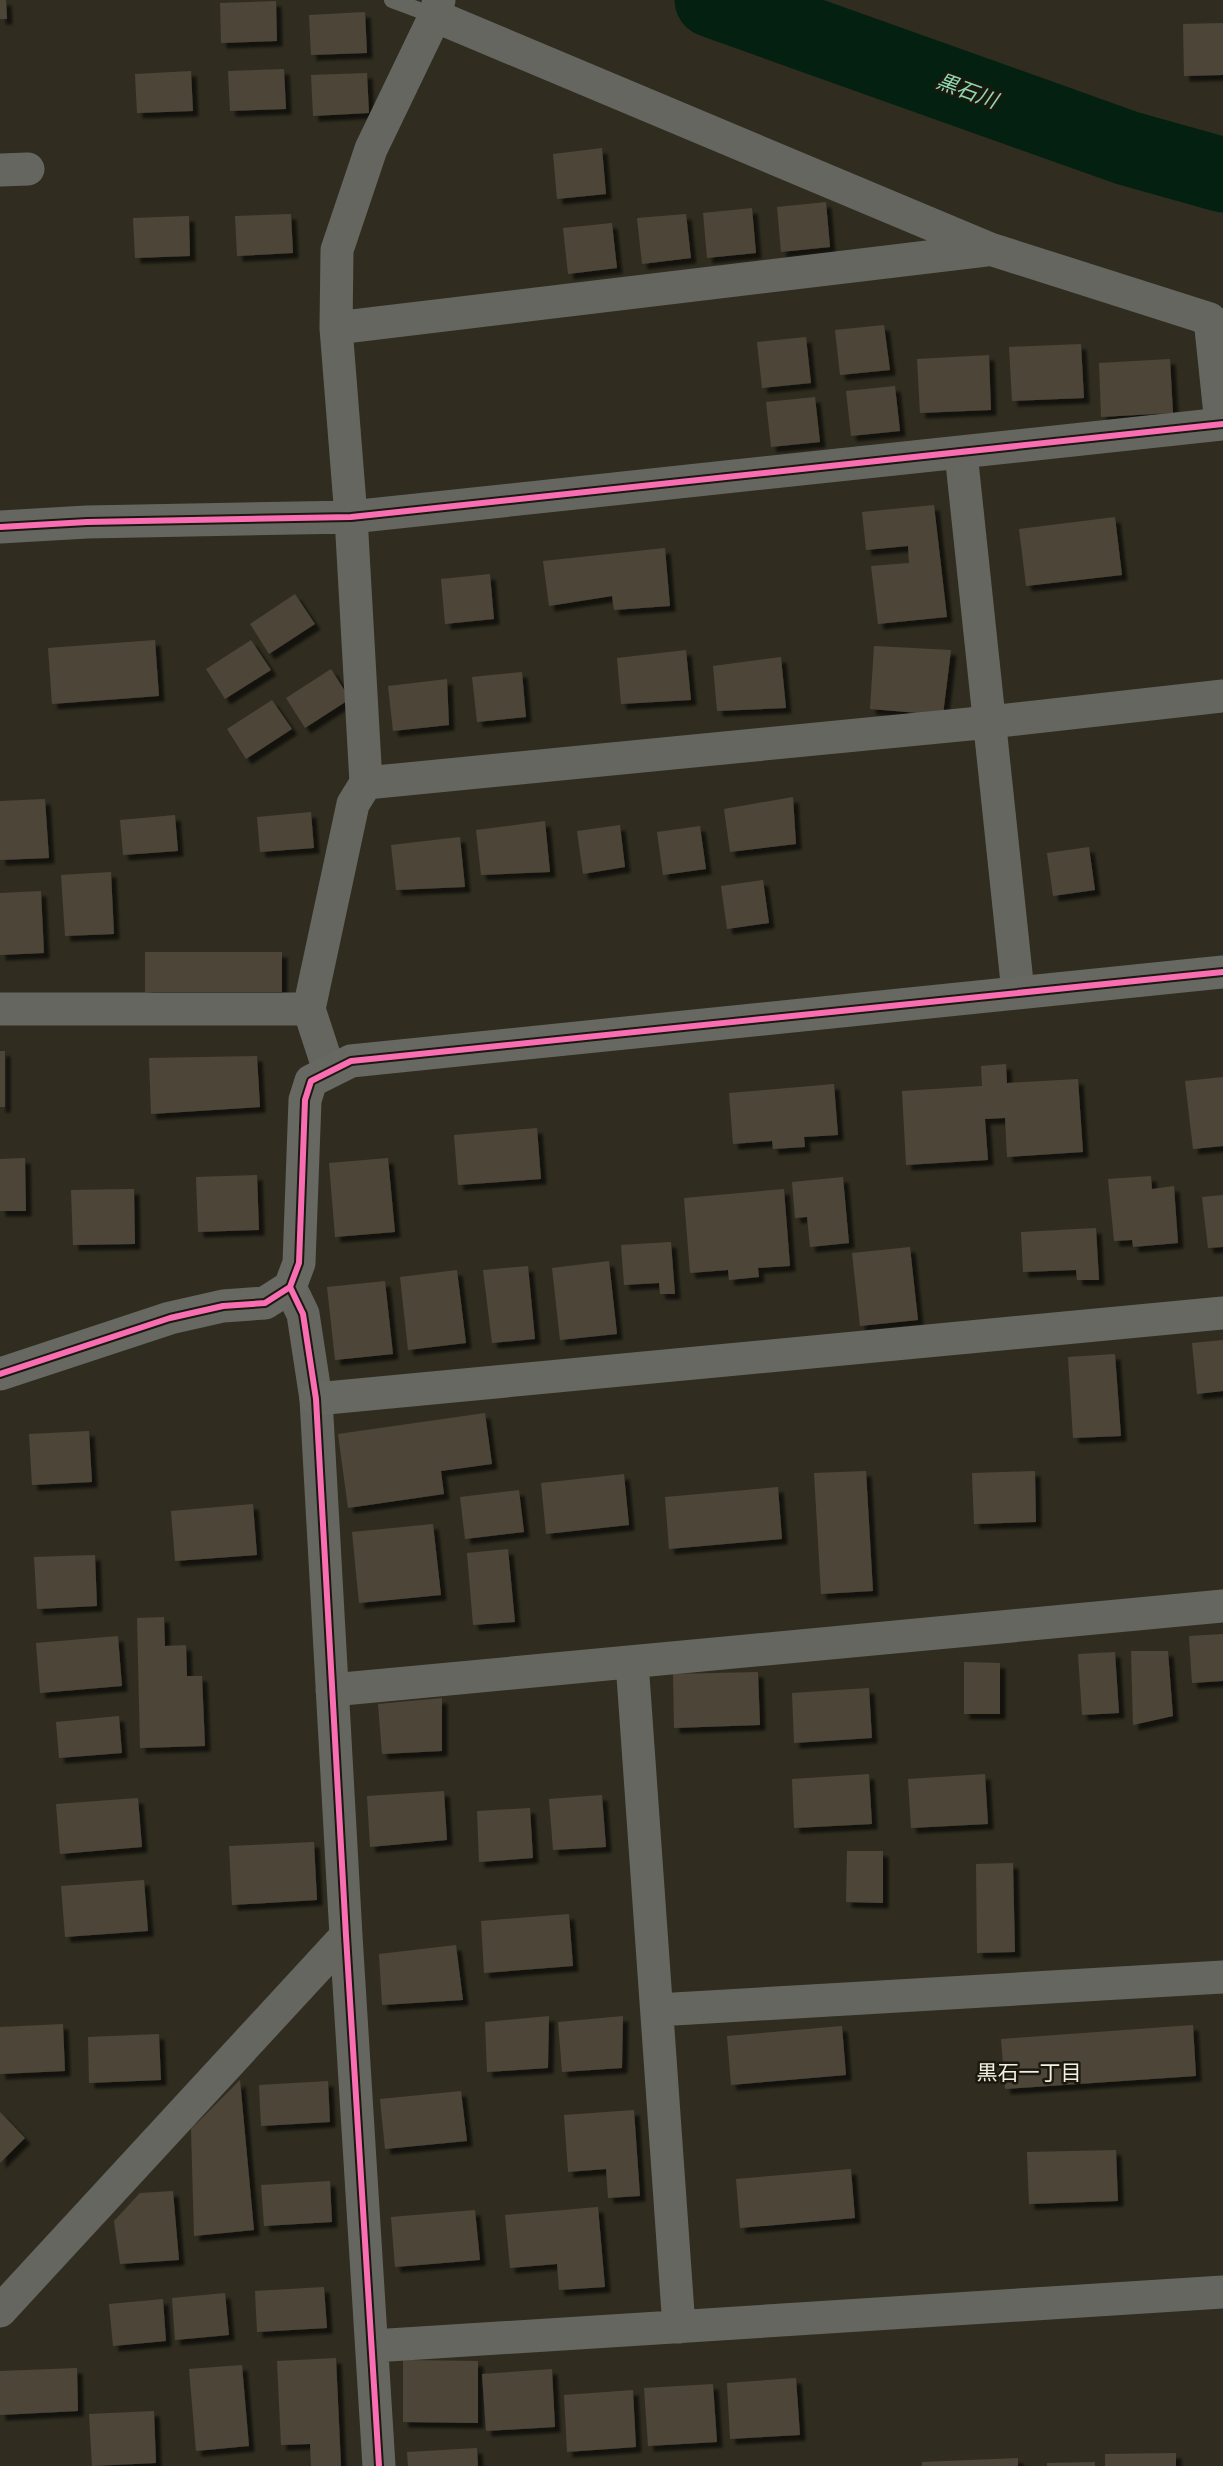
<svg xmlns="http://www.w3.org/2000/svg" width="1223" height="2466" font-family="'DM Sans','Noto Sans JP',sans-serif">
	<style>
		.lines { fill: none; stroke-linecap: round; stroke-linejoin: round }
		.river { stroke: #042011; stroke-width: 75 }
		.building { fill: #4d4539; filter: url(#shadow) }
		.lane { stroke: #666661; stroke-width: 16 }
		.street { stroke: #666661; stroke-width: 33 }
		.secondary { stroke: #676861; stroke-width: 33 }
		.cycleway-casing { stroke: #1b190f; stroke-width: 10 }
		.cycleway { stroke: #f96db3; stroke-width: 6 }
		.labels { text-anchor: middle; stroke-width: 5; stroke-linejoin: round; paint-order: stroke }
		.water-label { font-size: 21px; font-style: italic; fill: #8ed9b0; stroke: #1b190f }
		.neighbourhood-label { font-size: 21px; fill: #f3f0e2; stroke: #1b190f }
	</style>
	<defs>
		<filter id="shadow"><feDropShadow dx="5.5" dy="5.5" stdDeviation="1.5" flood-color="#0009"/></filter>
	</defs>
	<rect width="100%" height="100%" fill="#302d20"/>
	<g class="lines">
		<path class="river" d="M712,0L1127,148L1223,175"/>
	</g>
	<path class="building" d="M0,0H6L7,19H0Z
		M276,1L277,41L221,43L220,3Z
		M365,12L367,53L311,55L309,15Z
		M1223,23V75L1184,76L1183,24Z
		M284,69L286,109L230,111L228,71Z
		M191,71L193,111L137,113L135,74Z
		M367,73L369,113L313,116L311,75Z
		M602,148L606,194L557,199L553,154Z
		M826,202L830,247L781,252L777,207Z
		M752,208L756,253L707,258L703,213Z
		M291,214L293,253L237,256L235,216Z
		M686,214L691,258L642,264L637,218Z
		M189,216L190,256L135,258L133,218Z
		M612,223L617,268L568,274L563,228Z
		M884,325L890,370L840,375L835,330Z
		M806,337L811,383L762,388L757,342Z
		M1081,344L1084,398L1012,401L1009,347Z
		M989,355L991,410L920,413L917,359Z
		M1170,359L1173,413L1101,417L1099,363Z
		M895,386L900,431L851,436L846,391Z
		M815,397L820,442L771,447L766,402Z
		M934,505L947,617L878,624L871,566L909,563L908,546L866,550L862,512Z
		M1115,517L1122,575L1026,586L1019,529Z
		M665,548L670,606L614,610L612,596L549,606L543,561Z
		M490,574L494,619L445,624L441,579Z
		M295,594L315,624L269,654L250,624Z
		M155,640L159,696L52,704L48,648Z
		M251,640L271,670L225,699L206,669Z
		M874,646L951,650L943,715L870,709Z
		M686,650L691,700L621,704L617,658Z
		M781,657L786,708L717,711L713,666Z
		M331,669L350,699L305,728L286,698Z
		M522,672L526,717L477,722L472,677Z
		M447,679L449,725L393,731L388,686Z
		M272,700L292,729L246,759L227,729Z
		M793,797L796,844L730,852L724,809Z
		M45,799L49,858L0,860V801Z
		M311,812L314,848L260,852L257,817Z
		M175,815L178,851L123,855L120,820Z
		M545,821L550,872L481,875L476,830Z
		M620,825L625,867L583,874L577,831Z
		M700,826L706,869L663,875L657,832Z
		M460,837L465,887L396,890L391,845Z
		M1089,847L1095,890L1053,896L1047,853Z
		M111,872L114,934L65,936L61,875Z
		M763,880L769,923L727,929L721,886Z
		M41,891L44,953L0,955V893Z
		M145,952H282V992H145Z
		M0,1051H5V1107H0Z
		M257,1056L260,1107L151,1114L149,1058Z
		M1006,1064L1007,1083L1078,1079L1083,1152L1007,1157L1005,1118L985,1119L988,1160L906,1165L902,1091L982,1086L981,1066Z
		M1223,1077V1146L1193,1149L1185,1081Z
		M834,1084L838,1135L804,1137L805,1147L773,1149L772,1141L733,1144L729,1093Z
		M537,1128L541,1179L458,1185L454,1135Z
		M25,1158L26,1211H0V1159Z
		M388,1158L395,1232L335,1237L329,1163Z
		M257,1175L259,1230L198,1232L196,1177Z
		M1151,1176L1152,1189L1174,1186L1178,1243L1133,1247L1132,1240L1114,1241L1108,1179Z
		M843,1177L849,1243L810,1247L807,1217L795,1218L792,1182Z
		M134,1189L135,1244L73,1245L71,1190Z
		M784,1189L790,1266L758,1268L759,1277L729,1280L728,1270L690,1273L684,1198Z
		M1223,1195V1247L1208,1248L1202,1197Z
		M1096,1228L1099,1280H1077L1076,1270L1023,1272L1021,1232Z
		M671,1242L675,1294H660L659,1283L624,1285L621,1245Z
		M910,1247L918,1320L860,1326L852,1253Z
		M609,1261L617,1334L560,1340L552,1268Z
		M528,1266L535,1339L492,1343L483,1270Z
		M457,1270L466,1343L408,1350L400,1277Z
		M385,1281L393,1354L335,1360L327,1287Z
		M1223,1340V1391L1197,1394L1192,1343Z
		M1115,1354L1121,1436L1073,1438L1068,1357Z
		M485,1413L492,1464L441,1471L444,1494L348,1508L338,1434Z
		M89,1431L92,1482L32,1485L29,1434Z
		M866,1471L873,1591L821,1594L814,1473Z
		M1035,1471L1036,1522L974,1524L972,1473Z
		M624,1474L629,1525L546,1534L541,1483Z
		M778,1487L782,1539L669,1549L665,1497Z
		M519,1490L524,1532L465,1539L460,1497Z
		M253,1504L257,1555L175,1561L171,1511Z
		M433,1524L441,1595L359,1603L352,1532Z
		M508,1549L515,1622L473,1625L467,1553Z
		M95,1555L97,1606L37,1609L34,1557Z
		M164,1617L165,1646L186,1645L187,1676H202L205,1746L140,1748L137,1618Z
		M1223,1634V1681L1192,1683L1189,1636Z
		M118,1636L122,1686L40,1693L36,1643Z
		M1131,1651H1168L1173,1716L1133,1725Z
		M1115,1652L1119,1713L1082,1715L1078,1654Z
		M964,1662L1000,1663V1714H964Z
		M758,1672L760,1725L674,1728L673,1674Z
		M869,1688L872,1738L794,1743L792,1693Z
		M442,1698V1751L382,1754L378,1704Z
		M119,1716L122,1753L59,1758L56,1722Z
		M869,1774L872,1824L794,1828L792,1779Z
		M985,1774L988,1824L911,1828L908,1779Z
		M444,1791L447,1840L370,1847L367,1796Z
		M602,1795L606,1847L553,1850L549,1799Z
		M138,1798L142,1847L60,1854L56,1804Z
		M530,1808L533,1858L479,1862L477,1811Z
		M314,1842L317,1900L232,1905L229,1846Z
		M847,1851H883V1903L846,1902Z
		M1013,1863L1015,1952L977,1953L976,1864Z
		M144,1880L148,1931L65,1937L61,1886Z
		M569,1914L573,1966L484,1973L481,1921Z
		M456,1945L463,2000L382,2005L379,1954Z
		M549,2016L548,2068L487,2072L485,2022Z
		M623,2016L622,2068L562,2072L558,2022Z
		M63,2024L65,2071L0,2074V2027Z
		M1193,2025L1196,2076L1005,2089L1001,2039Z
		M842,2026L846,2075L731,2085L727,2036Z
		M159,2034L161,2080L89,2083L88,2037Z
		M240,2080L254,2230L194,2236L191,2129Z
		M328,2081L330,2122L261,2126L259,2085Z
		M461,2091L467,2141L385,2149L380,2099Z
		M634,2110L640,2196L608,2198L606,2169L568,2172L564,2115Z
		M0,2112L25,2138L0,2163Z
		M1116,2150L1118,2201L1029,2204L1027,2152Z
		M851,2169L855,2218L740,2228L736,2179Z
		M330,2181L332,2222L264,2226L261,2185Z
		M173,2191L179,2260L120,2264L114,2221L140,2193Z
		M598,2207L605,2287L559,2290L557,2264L510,2268L505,2215Z
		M475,2210L480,2260L395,2267L391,2217Z
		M324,2287L327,2328L257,2332L255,2291Z
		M225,2293L229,2335L175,2340L172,2298Z
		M163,2299L166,2341L113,2346L109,2304Z
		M336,2358L341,2466H311L310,2444L281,2445L277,2361Z
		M403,2360L478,2361V2423L403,2422Z
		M242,2365L249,2446L196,2451L189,2369Z
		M77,2368L78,2411L0,2415V2371Z
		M552,2369L555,2427L486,2431L482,2374Z
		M796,2378L800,2435L730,2439L727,2383Z
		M713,2384L717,2442L648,2446L644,2388Z
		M633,2390L636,2447L567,2452L564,2395Z
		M154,2411L156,2463L92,2466L89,2414Z
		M477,2448L478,2466H408L407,2452Z
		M1176,2453V2466H1105V2454Z
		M1018,2458V2466H922V2462Z
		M1095,2462V2466H1047V2463Z"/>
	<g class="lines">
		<path class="lane" d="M392,0L435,16"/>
		<path class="street" d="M435,16L990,249L1210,319L1221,424
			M0,170L28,169
			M336,328L986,250
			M961,453L1018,992
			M0,527L87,522L351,517L1223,424
			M366,783L990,722L1223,696
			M0,1009H309
			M329,1070L309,1009L353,804L366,783L351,517L336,328L337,250L371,149L435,16L439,0
			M290,1287L303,1314L316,1399L346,1936L379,2466
			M632,1662L679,2327
			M332,1690L1223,1606
			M657,2010L1223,1977
			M0,2311L346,1936
			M373,2346L1223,2292"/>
		<path class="secondary" d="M0,1374L170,1318L223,1306L265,1303L290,1287L299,1263L305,1100L311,1081L351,1061L1223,972
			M316,1399L1223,1313"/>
		<g class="cycleway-casing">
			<path id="cycleway" d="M0,527L87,522L351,517L1223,424
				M290,1287L303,1314L316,1399L346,1936L379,2466
				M0,1374L170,1318L223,1306L265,1303L290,1287L299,1263L305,1100L311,1081L351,1061L1223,972"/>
		</g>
		<use href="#cycleway" class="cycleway"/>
	</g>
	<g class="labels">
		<g class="water-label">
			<text transform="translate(967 91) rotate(20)" y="7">黒石川</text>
		</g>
		<g class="neighbourhood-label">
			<text x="1029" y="2080">黒石一丁目</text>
		</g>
	</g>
</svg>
